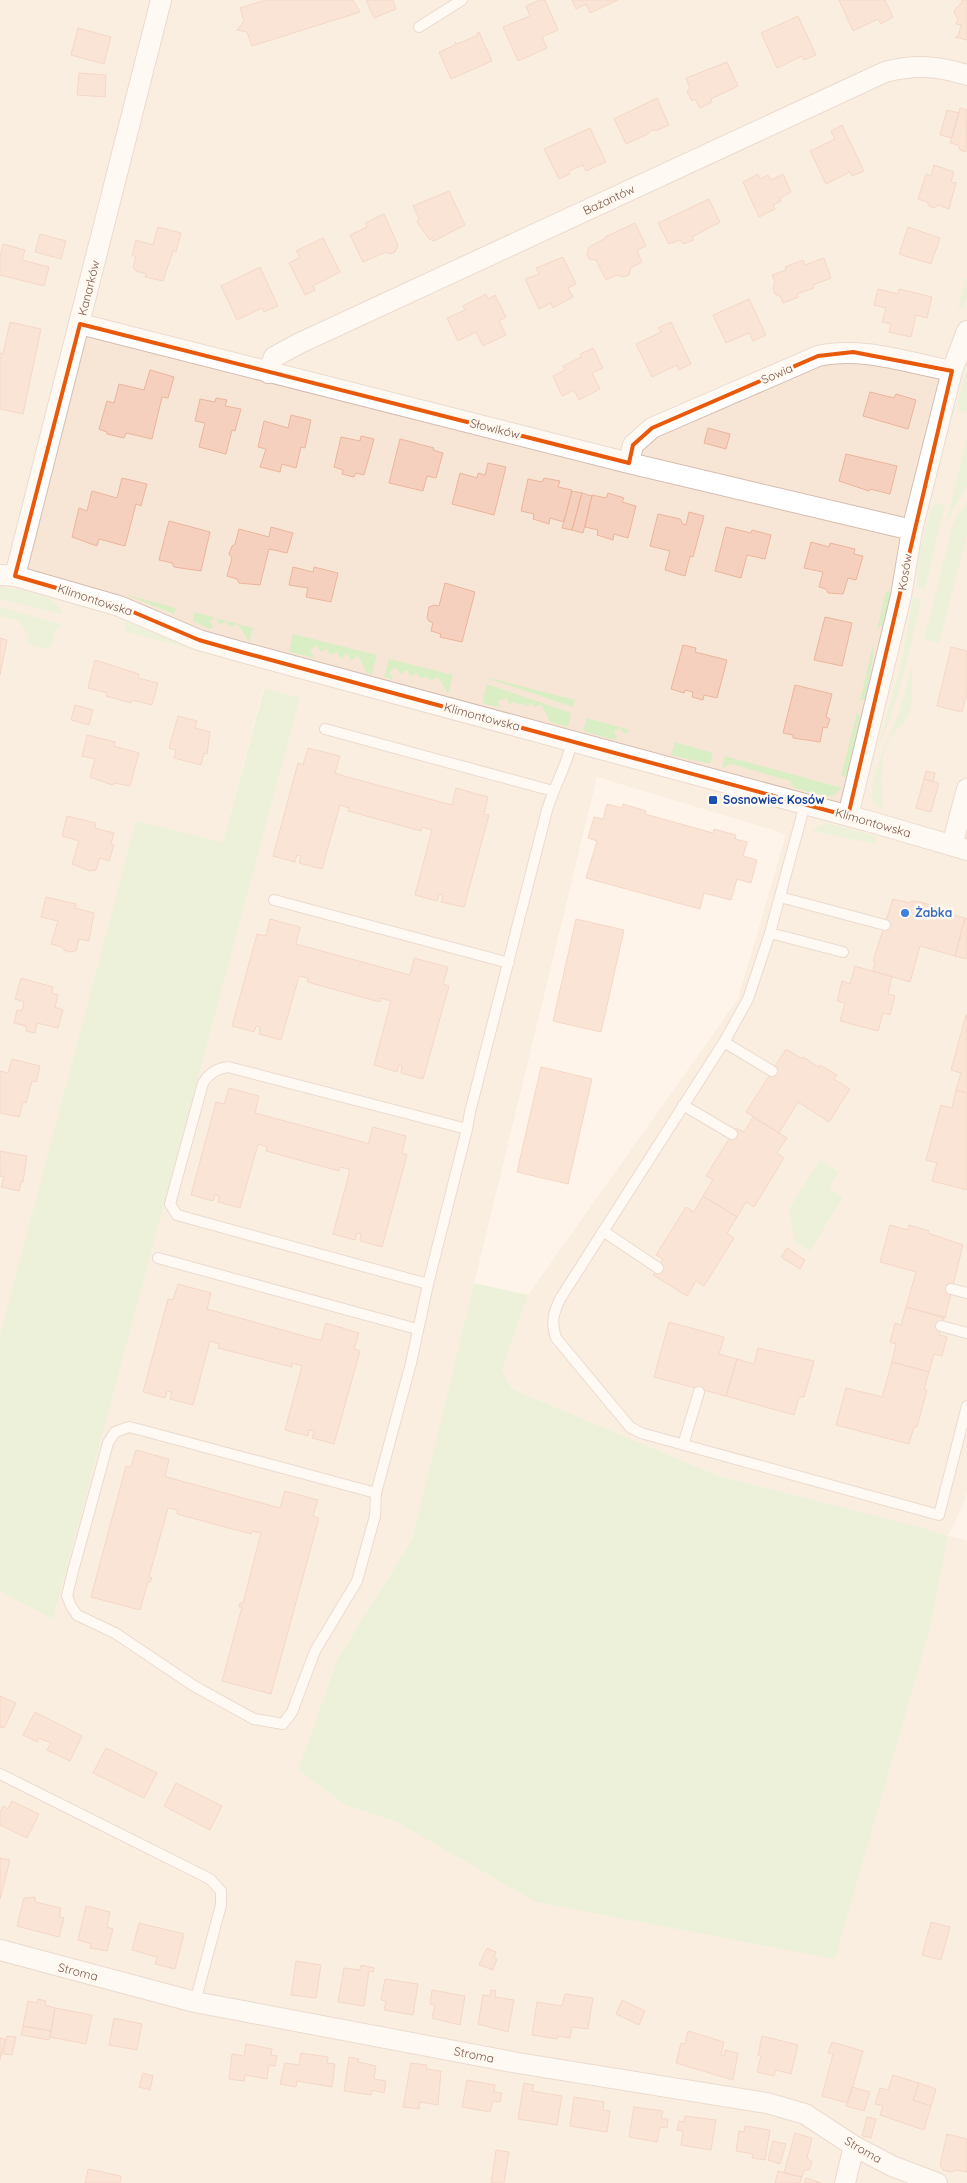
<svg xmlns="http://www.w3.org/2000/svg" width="967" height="2183" font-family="Quicksand,sans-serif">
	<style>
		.residential { fill: #f7e6d6; fill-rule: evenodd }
		.green { fill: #d9eec5 }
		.building { fill: #f6d0be; stroke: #ebb59c }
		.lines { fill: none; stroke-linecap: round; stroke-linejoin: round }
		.service-casing { stroke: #d5bdaf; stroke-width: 12 }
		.minor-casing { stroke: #d5bdaf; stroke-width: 22 }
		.service { stroke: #fff; stroke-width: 10 }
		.minor { stroke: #fff; stroke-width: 20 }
		.marked { fill: none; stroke: #e8590c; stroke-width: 4; stroke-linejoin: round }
		.transit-dot { fill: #1a4fb4; stroke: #fff9f1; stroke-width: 2 }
		.shop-dot { fill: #3f7fe0; stroke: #fff9f1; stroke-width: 2 }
		.labels { text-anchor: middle; stroke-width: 5; stroke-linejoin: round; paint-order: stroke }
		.street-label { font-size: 12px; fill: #7c5749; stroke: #fff9f1 }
		.transit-label { font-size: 12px; font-weight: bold; fill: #164399; stroke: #fff9f1; text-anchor: start }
		.shop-label { font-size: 12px; font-weight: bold; fill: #366cbe; stroke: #fff9f1; text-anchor: start }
	</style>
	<rect width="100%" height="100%" fill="#fef4e9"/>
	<path class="residential" d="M0,0H967V1492L965,1501L948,1536L967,1540V2183H0V1591L53,1619L300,698L263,689L223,842L136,822L0,1334ZM597,777L786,834L738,999L528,1295L502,1370L512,1389L719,1476L948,1536L930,1629L835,1958L397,1822L346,1805L298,1770L338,1658L412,1540Z"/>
	<path class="green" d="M967,276V299L961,310L958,305Z
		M967,367V413L959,410L957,403Z
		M967,438V485L946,523L966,442Z
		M967,501V536L939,643L924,639L953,523Z
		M938,503L945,505L925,588L916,586L919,555L931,508Z
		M0,587C19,590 58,592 62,614L0,599Z
		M886,591L892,592L884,624L877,629Z
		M124,594L176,608L174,614Z
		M913,597L921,599V601C909,651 900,700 878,747L901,665Z
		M0,607L61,624L60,628L56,629L51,646L43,649L28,644L29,636L19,621L0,616Z
		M194,612L253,628L249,642L238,624L230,627L226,621L220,625L216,618L210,621L213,627L210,629L193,621Z
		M127,621L134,625L195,650L124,631Z
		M293,634L377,655L372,674L367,673L358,656L351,660L347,654L341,658L337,652L330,655L327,649L321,652L317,646L310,650L314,658L289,652Z
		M873,644L874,651L867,694L865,699L860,701Z
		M389,659L453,675L448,694L438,677L430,681L427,676L421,679L416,673L410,676L407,670L400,674L396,667L389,672L393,679L384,677Z
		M912,666C912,685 915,706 904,722C900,729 892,733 889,740C879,760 882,787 883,809L874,804C864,784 895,726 902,704C905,692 908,679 912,666Z
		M490,678L575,700L573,707L490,679Z
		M487,684L571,713L568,727L550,722L541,704L534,707L532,704L525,706L524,703L517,705L516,702L509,704L507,698L497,701L500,708L482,703Z
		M264,689L300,698L53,1619L0,1591V1334L136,821L223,842Z
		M857,713L860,717V722L847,777L841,776Z
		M587,718L630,730L624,734L620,728L614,731L617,740H615L583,731Z
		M675,742L713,753L710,764L671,755Z
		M725,756L842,788L833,796L820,795L794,788L790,781L731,764L722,768Z
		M827,823L877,836L875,844L812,831L816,827Z
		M820,1160L839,1172L829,1188L843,1197L810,1251L795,1242L789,1209Z
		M474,1283L528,1295L502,1370L512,1389L719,1476L919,1527L948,1536L930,1629L835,1959L536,1902L397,1822L346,1805L298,1770L338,1658L412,1540Z"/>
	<path class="building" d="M266,0H353L360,12L252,46L247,32L237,30L244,21L240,8Z
		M366,0H393L396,9L374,18Z
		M540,0H545L558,30L542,37L547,48L518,61L503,27L530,16L526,6Z
		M572,0H618L590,13L586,4L576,9Z
		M839,0H885L893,17L881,24L878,19L853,31Z
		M962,0H967V40L955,37H958L961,25L956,24L958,19L954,13L956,8L961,4Z
		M798,16L816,55L804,60L802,56L777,68L761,33Z
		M78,28L111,37L104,64L71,55Z
		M479,32L492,61L451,79L439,52L455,45V42L457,44L478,35L477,33Z
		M727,62L738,86L711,99L712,102L700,108L695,99L692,101L687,91L690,89L686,78Z
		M79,73L106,75L105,97L77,95Z
		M657,98L669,125L658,130H652L648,134L626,144L614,119Z
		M960,108L967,110L966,152L960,150L958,145L950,143Z
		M947,110L959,113L952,138L940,135Z
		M842,125L864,171L852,176L850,172L826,184L810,151L835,139L831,131Z
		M590,128L606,162L586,171L583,165L569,171L570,174L559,179L544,149Z
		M934,165L954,172L951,182L956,183L949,209L938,205L935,208L929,206L927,202L918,199L926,174L931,176Z
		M758,174L760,179L768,175L771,180L783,174L791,192L780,198L781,201L773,205L775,209L759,217L743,182Z
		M449,191L465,225L434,241L429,239L417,222L419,218L413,206Z
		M709,199L720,222L692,237L694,240L683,244L680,240L669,244L658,223Z
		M384,214L398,245L395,252L390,254L386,252L363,262L350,235L367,227L365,223Z
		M635,223L646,246L637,250L642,262L631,268L629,275L624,277L617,275L606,280L596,260L589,259L587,254L589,247L606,238L605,237Z
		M158,227L181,233L176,252L173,251L163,281L145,277L146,274L136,271L133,267L136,257L132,255L136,240L153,245Z
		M908,227L940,238L931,264L899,254Z
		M40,234L66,241L61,259L35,252Z
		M323,238L340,272L313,286L315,290L305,295L289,263L300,257L296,251Z
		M3,244L25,250L22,260L49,267L44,286L0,275V257Z
		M563,257L576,284L568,288L573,297L553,308L551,303L539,309L525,279L539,274L536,268Z
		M824,258L831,278L813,285L814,288L797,294L799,297L783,303L780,296L775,294L773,288L775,282L772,275L786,270L785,267L803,260L805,265Z
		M260,267L278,306L264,312L262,308L237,320L221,286Z
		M878,289L898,294L899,289L932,297L927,318L916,315L911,337L889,332L891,324L882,322L886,308L874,305Z
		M486,294L488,299L495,295L506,317L499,321L506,335L483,346L476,332L458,341L447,318L465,310L463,306Z
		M749,299L766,335L753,341L749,333L726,343L713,315Z
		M10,322L41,329L23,414L0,409V353L3,354Z
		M671,322L691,364L679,370L677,365L652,377L636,344L661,332L658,328Z
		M593,348L603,368L592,373L600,389L579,400L574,390L562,396L553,376L565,370L563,366L581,357L580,354Z
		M150,370L174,377L168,398L162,397L152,439L126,433L124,438L107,434V432L99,429L107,401L114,403L119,384L144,390Z
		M870,392L894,398L896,394L916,400L908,429L863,416Z
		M216,398L227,400L225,406L241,409L235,431L232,430L226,454L199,447L205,423L195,421L200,399L215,402Z
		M291,415L311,420L305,448L301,447L296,468L282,464L280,472L260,467L266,449L258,447L264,421L288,428Z
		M708,428L730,434L726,449L704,443Z
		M361,436L374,439L364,475L356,473L354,477L342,474L343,470L334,467L341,437L360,441Z
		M400,439L434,448L433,450L443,453L436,478L427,476L423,491L389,483Z
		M846,454L897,466L890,494L870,489L869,491L839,481Z
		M488,463L506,467L494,515L452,504L460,473L477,478L478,473L485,475Z
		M122,478L147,484L141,506L136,504L125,546L99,539L97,546L72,537L79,508L87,511L92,491L117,498Z
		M544,478L560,481L558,487L572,490L564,522L550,518L549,524L533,519L534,514L521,511L528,479L542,482Z
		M572,491L582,493L572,530L562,528Z
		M582,493L592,496L583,533L572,530Z
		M608,493L624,498L622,502L636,506L628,538L614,534L613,540L597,535L598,530L585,527L592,495L606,498Z
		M689,512L704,516L693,557L690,556L685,576L665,570L670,551L650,546L658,514L680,519L683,524L686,525Z
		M169,521L210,532L201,571L174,567L172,563L159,560Z
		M271,527L293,533L287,553L269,549L260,585L239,583L237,579L227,576L232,558L229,554L232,546L235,544L239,529L269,537Z
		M726,527L751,533L752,530L771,535L765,559L747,555L741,578L715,571Z
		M811,542L829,547L830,543L855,549L854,554L863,556L856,580L848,578L843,594L828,593L826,589L819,587L823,572L804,568Z
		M293,567L313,572L314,567L338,573L331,602L306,597L308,588L289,585Z
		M445,583L475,592L462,642L440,637L441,634L431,631L433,623L429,621L427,618L429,607L434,605L439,606Z
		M825,617L852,623L842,666L814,660Z
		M0,638L7,640L0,675Z
		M683,645L696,648L695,652L727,660L717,698L704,695L703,700L692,697L693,692L685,690L684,693L671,689Z
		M951,647L967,651V692L962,712L937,706Z
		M95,660L139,674L138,678L158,683L152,705L132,700L131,703L106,696L107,693L88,688Z
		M795,685L832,694L826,717L830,719L827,728L823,727L820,742L793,738V735L783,733Z
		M75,705L93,710L89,725L71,720Z
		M178,716L197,721L195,728L210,732L207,754L204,753L201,765L174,758L176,750L169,748Z
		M87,735L115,742L114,746L139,753L130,786L115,783L112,785L90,777L95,759L82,756Z
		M308,748L340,756L335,773L344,776L452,805L456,788L488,797L484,814L489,815L464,907L441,902L443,895L439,894L437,901L415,895L432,830L422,827L421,831L348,811L349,808L340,805L322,869L299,863L301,856L297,855L295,862L273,856L298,763L303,765Z
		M926,771L935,773L933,782L924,779Z
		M924,779L939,783L931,812L916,808Z
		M607,804L622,808L623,804L646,811L645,814L713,833L714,829L736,835L735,839L747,842L743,856L757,860L751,883L737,879L731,900L704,893L700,909L586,878L597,841L588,838L594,817L603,819Z
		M67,816L96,823L95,828L114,833L111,844L114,845L109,861L100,858L96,870L90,871L72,864L79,841L62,836Z
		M46,897L76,904L75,908L94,913L89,941L79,939L76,951L69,952L64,950L62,947L51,944L58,921L41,917Z
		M893,899L910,903L911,901L920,902L943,909L942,912L965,918L955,956L920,946L910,982L873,971L875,962L873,961Z
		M965,918L967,919V959L955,956Z
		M270,919L300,927L296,944L410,975L414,958L448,967L443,984L449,986L423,1079L401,1073L402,1066L399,1065L397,1072L374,1065L391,1001L381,998L380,1002L307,982L308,978L299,976L281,1040L259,1034L260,1027L256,1026L254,1032L232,1026L257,934L266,936Z
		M576,919L624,930L601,1032L553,1021Z
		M855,966L892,977L888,994L895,996L890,1015L883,1013L878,1031L840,1021L845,1003L837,1001L842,981L850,984Z
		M21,978L53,987L52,993L58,995L55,1007L63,1010L58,1028L37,1023L35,1033L26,1031V1026L14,1023L17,1010L22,1011L24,1002L15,999Z
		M966,1015H967V1093L956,1090L961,1073L951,1070Z
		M786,1049L801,1058L803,1057L819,1067L820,1065L837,1075L834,1079L850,1089L829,1122L798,1102L779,1133L746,1112Z
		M12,1059L40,1066L36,1082L32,1081L26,1103L23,1102L19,1117L0,1113V1071L8,1073Z
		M541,1067L592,1079L568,1184L517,1172Z
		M229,1088L259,1096L255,1113L363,1142L368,1144L373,1127L406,1136L402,1153L407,1155L382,1247L360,1241L361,1234L357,1233L355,1240L333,1234L349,1174V1169L340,1167L339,1171L266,1151L267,1147L258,1144L240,1208L218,1202L219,1196L215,1195L213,1201L191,1195L216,1102L224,1104Z
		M956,1090L967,1093V1190L932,1181L937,1163L926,1160L941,1105L952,1108Z
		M753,1117L787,1138L777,1153L784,1158L754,1207L746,1202L737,1217L703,1196L713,1180L706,1176L736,1128L744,1132Z
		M0,1151L27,1156L23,1182H21L19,1191L1,1187L4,1177L0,1176Z
		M703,1196L737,1217L727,1233L734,1238L704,1286L696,1281L687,1296L653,1275L663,1259L656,1255L686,1207L694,1212Z
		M890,1225L908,1230L909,1225L929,1231L928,1233L963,1245L945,1318L906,1307L916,1272L880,1262Z
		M787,1248L805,1260L800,1269L781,1257Z
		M178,1284L211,1293L207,1309L315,1339L321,1340L326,1323L359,1333L354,1349L360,1351L334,1444L312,1438L314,1431L309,1430L308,1436L285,1430L302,1366L292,1363V1367L218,1348L219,1344L210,1341L193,1405L170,1399L172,1392L167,1391L165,1398L143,1392L168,1299L173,1300Z
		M906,1307L944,1317L939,1335L947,1337L942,1356L934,1354L929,1372L892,1362L896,1344L890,1342L895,1323L901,1325Z
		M669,1322L724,1337L719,1354L737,1359L726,1396L654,1377Z
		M758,1348L814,1361L804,1397H799L794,1415L726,1396L737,1359L754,1364Z
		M892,1362L929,1372L924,1389L927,1390L917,1427H914L909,1444L836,1425L846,1388L882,1397Z
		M136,1450L169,1459L165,1476L170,1478L280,1508L285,1491L318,1500L313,1516L319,1518L271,1694L222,1681L242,1607H239L240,1603H243L261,1533L252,1531L251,1534L177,1514L178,1510L168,1508L149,1577L152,1578L150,1582H148L140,1610L91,1597L126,1466L131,1467Z
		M0,1696L16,1703L4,1728L0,1727Z
		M35,1712L82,1736L70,1761L47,1750L51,1743L39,1738L37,1742L23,1735Z
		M106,1748L157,1773L144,1798L93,1773Z
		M176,1783L222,1806L210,1830L164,1806Z
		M12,1801L39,1814L27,1838L0,1825V1813L3,1806L8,1809Z
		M0,1858L10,1860L0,1899Z
		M35,1897V1902L61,1908L59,1917L64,1918L59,1937L17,1926L24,1898Z
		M86,1906L110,1912L107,1927L113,1929L107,1951L90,1948L91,1944L78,1940Z
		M931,1922L950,1927L941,1960L922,1955Z
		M139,1923L184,1934L175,1969L155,1964L157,1957L132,1950Z
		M487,1948L496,1952L494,1958L497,1959L493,1970L479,1965Z
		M296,1961L321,1965L316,1998L291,1995Z
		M361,1965L374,1968L373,1972L369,1971L364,2006L338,2002L344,1968L360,1970Z
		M385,1979L418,1984L413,2015L384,2010L386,2001L381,2000Z
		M432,1990L465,1996L460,2025L432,2018L435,2005L430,2004Z
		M491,1990L496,1991L495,1997L514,2000L508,2032L478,2024L483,1995L490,1996Z
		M565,1994L593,1998L588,2029L572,2027L570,2038L557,2036V2039L532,2035L537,2002L562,2006Z
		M38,1999L46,2001L45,2005L55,2008L51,2031L23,2026L28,2001L37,2003Z
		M622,2000L645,2011L639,2025L616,2014Z
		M55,2008L92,2015L86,2044L50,2037Z
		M114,2018L142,2024L137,2050L109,2045Z
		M23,2026L51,2031L49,2040L21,2035Z
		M688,2031L724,2042L721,2055L724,2056L725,2050L738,2053L733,2080L676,2063L681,2043L685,2044Z
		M7,2036L16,2037L12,2055L3,2054Z
		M762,2036L798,2045L791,2074L776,2070L774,2076L757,2072L761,2056L758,2055Z
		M0,2038L5,2039L0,2060Z
		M832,2042L863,2051L848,2103L822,2096L833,2054L828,2053Z
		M246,2044L272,2049L271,2055L277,2056L275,2066L269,2065L267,2079L245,2075L244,2081L229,2079L232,2054L244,2056Z
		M301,2053L328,2057L327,2063L335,2064L332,2087L297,2081L296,2087L280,2084L285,2063L299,2065Z
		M349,2057L359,2059L358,2062L376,2066L374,2079L386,2081L384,2093L372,2090L371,2095L344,2091Z
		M411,2063L427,2065L426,2069L441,2071L438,2105L420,2102L419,2109L403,2107Z
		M143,2073L153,2076L150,2090L139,2087Z
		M893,2075L919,2083L913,2100L931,2106L924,2130L880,2115L883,2106L875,2104L880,2088L888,2090Z
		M467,2080L495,2085L494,2092L502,2093L500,2102L493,2101L490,2112L462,2107Z
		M524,2083L534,2085L532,2091L562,2096L557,2125L518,2119Z
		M919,2083L936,2089L931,2106L913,2100Z
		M852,2087L870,2092L864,2111L846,2106Z
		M574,2097L604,2102L603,2110L610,2111L607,2132L570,2126Z
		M634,2107L663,2111L661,2118L668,2119L667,2128L660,2127L657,2142L629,2137Z
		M685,2116L716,2120L711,2150L681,2145L683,2131L677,2130L679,2121L684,2122Z
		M867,2117L876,2119L871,2138L862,2136Z
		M745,2126L770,2130L765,2160L752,2158L753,2154L736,2151L739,2131L744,2132Z
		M795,2133L812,2138L807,2158L812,2162L809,2170H804L802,2177L784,2173Z
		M947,2134L967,2139V2172L956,2170L951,2172L943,2170L940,2165Z
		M773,2141L786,2144L780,2164L768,2160Z
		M496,2150L509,2152L504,2183H491Z
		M88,2169L121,2176L120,2183H85Z
		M778,2171L802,2177L800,2183H775Z
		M806,2178L822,2183H804Z"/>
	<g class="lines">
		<g class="service-casing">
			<path id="service" d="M419,27L462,0
				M325,729L553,791
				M805,804L770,933L748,999L724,1042L560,1299C553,1314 551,1322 556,1338L630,1427L641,1433L939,1515L967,1406
				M780,897L885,925
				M274,900L509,963
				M770,933L843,952
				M724,1042L772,1071
				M228,1067L467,1129L428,1284L177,1215L170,1204L203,1083C210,1073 216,1069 228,1067Z
				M683,1105L732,1134
				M467,1129L470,1112L547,810C554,786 567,766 572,741
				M603,1231L658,1268
				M158,1258L417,1329
				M951,1289L967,1293
				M941,1326L967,1333
				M683,1445L699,1392
				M376,1493L141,1430L129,1427L115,1432L108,1443L73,1571L67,1596L71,1606L77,1615L115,1633L194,1686L254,1719L283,1724L292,1712L315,1651L357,1581L375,1516L376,1493L411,1363L428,1284
				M0,1774L210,1879L221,1891V1905L195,2002"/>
		</g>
		<g class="minor-casing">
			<path id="minor" d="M80,324L629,463L912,530
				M268,373L274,357L300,343L885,72C915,64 937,66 967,75
				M629,463L633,445L652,428L818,356C862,346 908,363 952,371
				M0,575L15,576L119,606L199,640L245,653L875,823L967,850
				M15,576L161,0
				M848,816L901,596L912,530L952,371L967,331
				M952,845L967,789
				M0,1950L195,2002L518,2063L767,2103L805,2114L854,2146L892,2166L937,2183
				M845,2183L854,2146"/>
		</g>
		<use href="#service" class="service"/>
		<use href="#minor" class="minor"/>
	</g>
	<path d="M0 0H967V2183H0ZM80,324L629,463L633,445L652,428L818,356L853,352L952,371L848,816L245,653L199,640L119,606L15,576Z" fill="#fef4e9" fill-opacity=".55" fill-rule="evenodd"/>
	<path class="marked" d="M80,324L629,463L633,445L652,428L818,356L853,352L952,371L848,816L245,653L199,640L119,606L15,576Z"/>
	<rect class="transit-dot" x="708" y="795" width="10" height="10" rx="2.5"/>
	<circle class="shop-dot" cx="905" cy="913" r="5"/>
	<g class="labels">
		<g class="street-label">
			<text transform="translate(609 200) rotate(-25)" y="4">Bażantów</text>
			<text transform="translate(89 288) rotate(-76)" y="4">Kanarków</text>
			<text transform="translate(777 374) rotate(-24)" y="4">Sowia</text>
			<text transform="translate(495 429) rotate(14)" y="4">Słowików</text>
			<text transform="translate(905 572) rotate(-81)" y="4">Kosów</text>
			<text transform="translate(95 600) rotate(18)" y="4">Klimontowska</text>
			<text transform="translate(482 717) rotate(15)" y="4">Klimontowska</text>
			<text transform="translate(873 823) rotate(16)" y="4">Klimontowska</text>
			<text transform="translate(78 1972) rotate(14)" y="4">Stroma</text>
			<text transform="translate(474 2055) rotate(11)" y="4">Stroma</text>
			<text transform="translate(863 2150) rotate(30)" y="4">Stroma</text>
		</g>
		<g class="transit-label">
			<text x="723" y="804">Sosnowiec Kosów</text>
		</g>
		<g class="shop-label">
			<text x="915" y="917">Żabka</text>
		</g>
	</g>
</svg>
